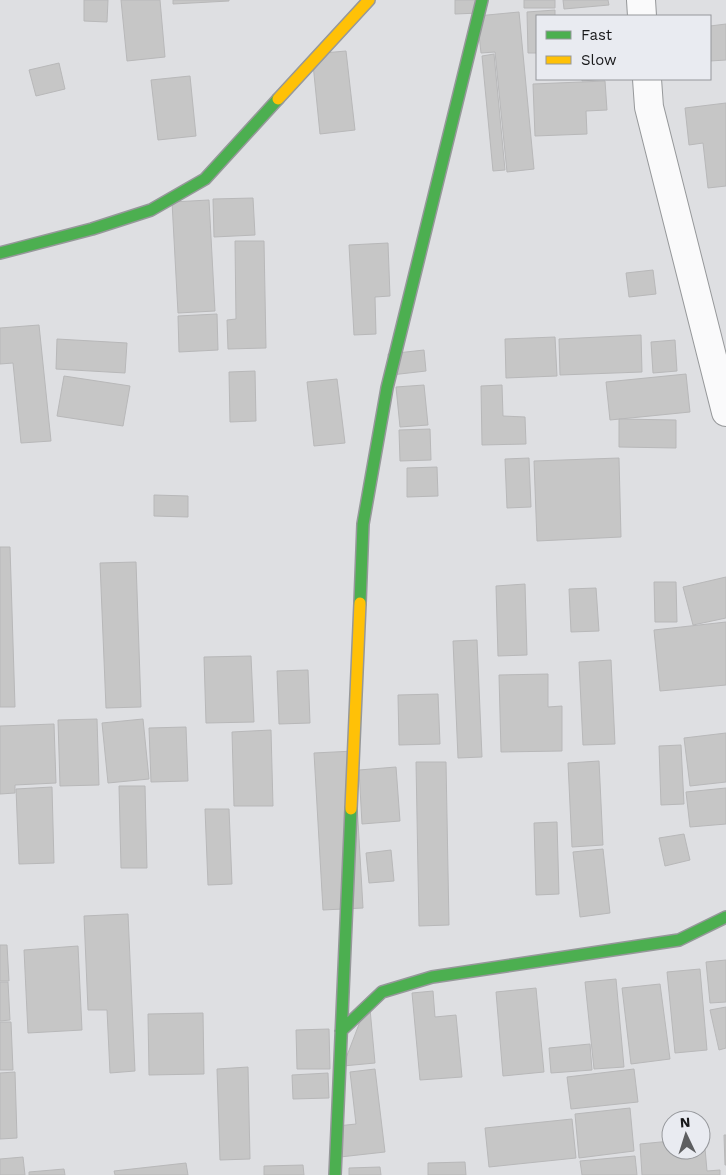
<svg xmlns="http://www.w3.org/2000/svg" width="726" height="1175" font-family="'Work Sans',sans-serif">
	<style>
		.building { fill: #c6c6c6; stroke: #b8b8b9 }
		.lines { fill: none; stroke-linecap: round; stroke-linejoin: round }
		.street-casing { stroke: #96989a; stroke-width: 30 }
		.fast-casing { stroke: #96989a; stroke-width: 14 }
		.slow-casing { stroke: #96989a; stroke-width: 14 }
		.street { stroke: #fafafb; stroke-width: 28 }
		.fast { stroke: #4caf50; stroke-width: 11 }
		.slow { stroke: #ffc107; stroke-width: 11 }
	</style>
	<rect width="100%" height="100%" fill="#dedfe2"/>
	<path class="building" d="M84,0H108L107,22L84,21Z
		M121,0H160L165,57L127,61Z
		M173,0H229V1L173,4Z
		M455,0H479L480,13L455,14Z
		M524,0H555V8H524Z
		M563,0H608L609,5L564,9Z
		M555,10V16H537V53H528L527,12Z
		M519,12L534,169L507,172L495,52L481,53L477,16Z
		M726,24V60L710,61V26Z
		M346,51L355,130L320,134L312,54Z
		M494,54L505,170L493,171L482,56Z
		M59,63L65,89L36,96L29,70Z
		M190,76L196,136L158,140L151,80Z
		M582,79H608L582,81Z
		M605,81L607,110L586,111L587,134L535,136L533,84Z
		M726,103V186L708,188L703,143L689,145L685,108Z
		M253,198L255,235L214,237L213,199Z
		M209,200L215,311L178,313L172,202Z
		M235,241H264L266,348L228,349L227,320L236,319Z
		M388,243L390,296L375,297L376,334L354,335L349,245Z
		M653,270L656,294L629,297L626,273Z
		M217,314L218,350L179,352L178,316Z
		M39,325L51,441L21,443L13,363L0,364V328Z
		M641,335L642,372L560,375L559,339Z
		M555,337L557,376L506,378L505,339Z
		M57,339L127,343L125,373L56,369Z
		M675,340L677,371L653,373L651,342Z
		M424,350L426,371L391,375L388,354Z
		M255,371L256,421L230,422L229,372Z
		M686,374L690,412L610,420L606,382Z
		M64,376L130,386L123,426L57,416Z
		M337,379L345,443L314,446L307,382Z
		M424,385L428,425L400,427L396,387Z
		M502,385L503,416L525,417L526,444L482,445L481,386Z
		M619,419L676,420V448L619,447Z
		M430,429L431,460L400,461L399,430Z
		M529,458L531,507L507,508L505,459Z
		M619,458L621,537L537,541L534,461Z
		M437,467L438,496L407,497V468Z
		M154,495L188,496V517L154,516Z
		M0,547H10L15,707H0Z
		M136,562L141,707L106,708L100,563Z
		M726,577V618L693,625L683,587Z
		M654,582H676L677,622H655Z
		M525,584L527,655L498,656L496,586Z
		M596,588L599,631L571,632L569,589Z
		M726,622V685L660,691L654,630Z
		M477,640L482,757L458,758L453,641Z
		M251,656L254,722L206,723L204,657Z
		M611,660L615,744L583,745L579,662Z
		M308,670L310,723L279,724L277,671Z
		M548,674V707L562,706V751L501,752L499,675Z
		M438,694L440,744L399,745L398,695Z
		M97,719L99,785L60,786L58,720Z
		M143,719L149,779L108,783L102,723Z
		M54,724L56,783L15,785V793L0,794V726Z
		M186,727L188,781L151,782L149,728Z
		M271,730L273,806H234L232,732Z
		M726,733V782L690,786L684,738Z
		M681,745L684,804L661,805L659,746Z
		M354,751L363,908L323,910L314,753Z
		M599,761L603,845L572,847L568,763Z
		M416,762H446L449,925L419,926Z
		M396,767L400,821L362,824L359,770Z
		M119,786H145L147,868H121Z
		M52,787L54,863L19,864L16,789Z
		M726,788V824L690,827L686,792Z
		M205,809H229L232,884L208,885Z
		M557,822L559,894L536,895L534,823Z
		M684,834L690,860L665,866L659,838Z
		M603,849L610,913L580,917L573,852Z
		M391,850L394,881L369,883L366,853Z
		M128,914L135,1071L110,1073L107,1010H88L84,916Z
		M0,945H7L9,981H0Z
		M78,946L82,1030L28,1033L24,950Z
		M726,960V1002L710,1003L706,962Z
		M700,969L707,1050L675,1053L667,972Z
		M616,979L624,1067L594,1069L585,982Z
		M0,982H8L10,1020L0,1021Z
		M660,984L670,1059L631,1064L622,988Z
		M536,988L544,1072L503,1076L496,992Z
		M433,991L435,1017L456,1015L462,1077L420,1080L412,993Z
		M369,998L375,1063L343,1066Z
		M726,1007V1048L719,1050L710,1010Z
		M203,1013L204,1074L149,1075L148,1014Z
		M0,1022H11L13,1070H0Z
		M329,1029L330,1069H297L296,1030Z
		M590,1044L592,1070L551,1073L549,1048Z
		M248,1067L250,1159L220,1160L217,1069Z
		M375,1069L385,1152L340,1157L337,1126L356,1124L350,1072Z
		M634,1069L638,1102L571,1109L567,1077Z
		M15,1072L17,1138L0,1139V1073Z
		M328,1073L329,1098L293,1099L292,1075Z
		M630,1108L634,1151L579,1158L575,1114Z
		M572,1119L576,1158L489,1167L485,1128Z
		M724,1135H726V1165H725Z
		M704,1137L707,1171L720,1170V1175H642L640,1144L671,1141V1150H701V1138Z
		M635,1156L637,1175H582L580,1161Z
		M23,1157L25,1175H0V1159Z
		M465,1162L466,1175H428V1163Z
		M186,1163L188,1175H115L114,1171Z
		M303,1165L304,1175H264V1166Z
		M380,1167L381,1175H349V1168Z
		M64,1169L65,1175H29V1172Z"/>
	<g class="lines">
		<g class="street-casing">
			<path id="street" d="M641,0L642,16
				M647,79L649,107L726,412"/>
		</g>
		<g class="fast-casing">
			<path id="fast" d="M0,253L92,229L151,210L205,179L278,99
				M360,603L363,524L387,388L482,0
				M341,1031L382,992L432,977L679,940L726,917
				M335,1175L351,809"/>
		</g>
		<g class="slow-casing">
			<path id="slow" d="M278,99L369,0
				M351,809L360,603"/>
		</g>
		<use href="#street" class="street"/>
		<use href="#fast" class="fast"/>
		<use href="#slow" class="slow"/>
	</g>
	<rect x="536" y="15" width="175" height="65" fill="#e9ebf1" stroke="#95979b"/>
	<rect x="546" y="31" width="25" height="8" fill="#4caf50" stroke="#95979b"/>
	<text x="581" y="40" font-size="15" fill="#18181a">Fast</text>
	<rect x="546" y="56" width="25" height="8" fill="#ffc107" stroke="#95979b"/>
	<text x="581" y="65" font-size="15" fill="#18181a">Slow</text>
	<g transform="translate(686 1135) rotate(356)"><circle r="24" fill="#e9ebf1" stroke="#95979b"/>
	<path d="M0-4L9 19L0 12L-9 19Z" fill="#5d5e60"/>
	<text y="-8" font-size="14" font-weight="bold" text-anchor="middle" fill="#18181a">N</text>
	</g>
</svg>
